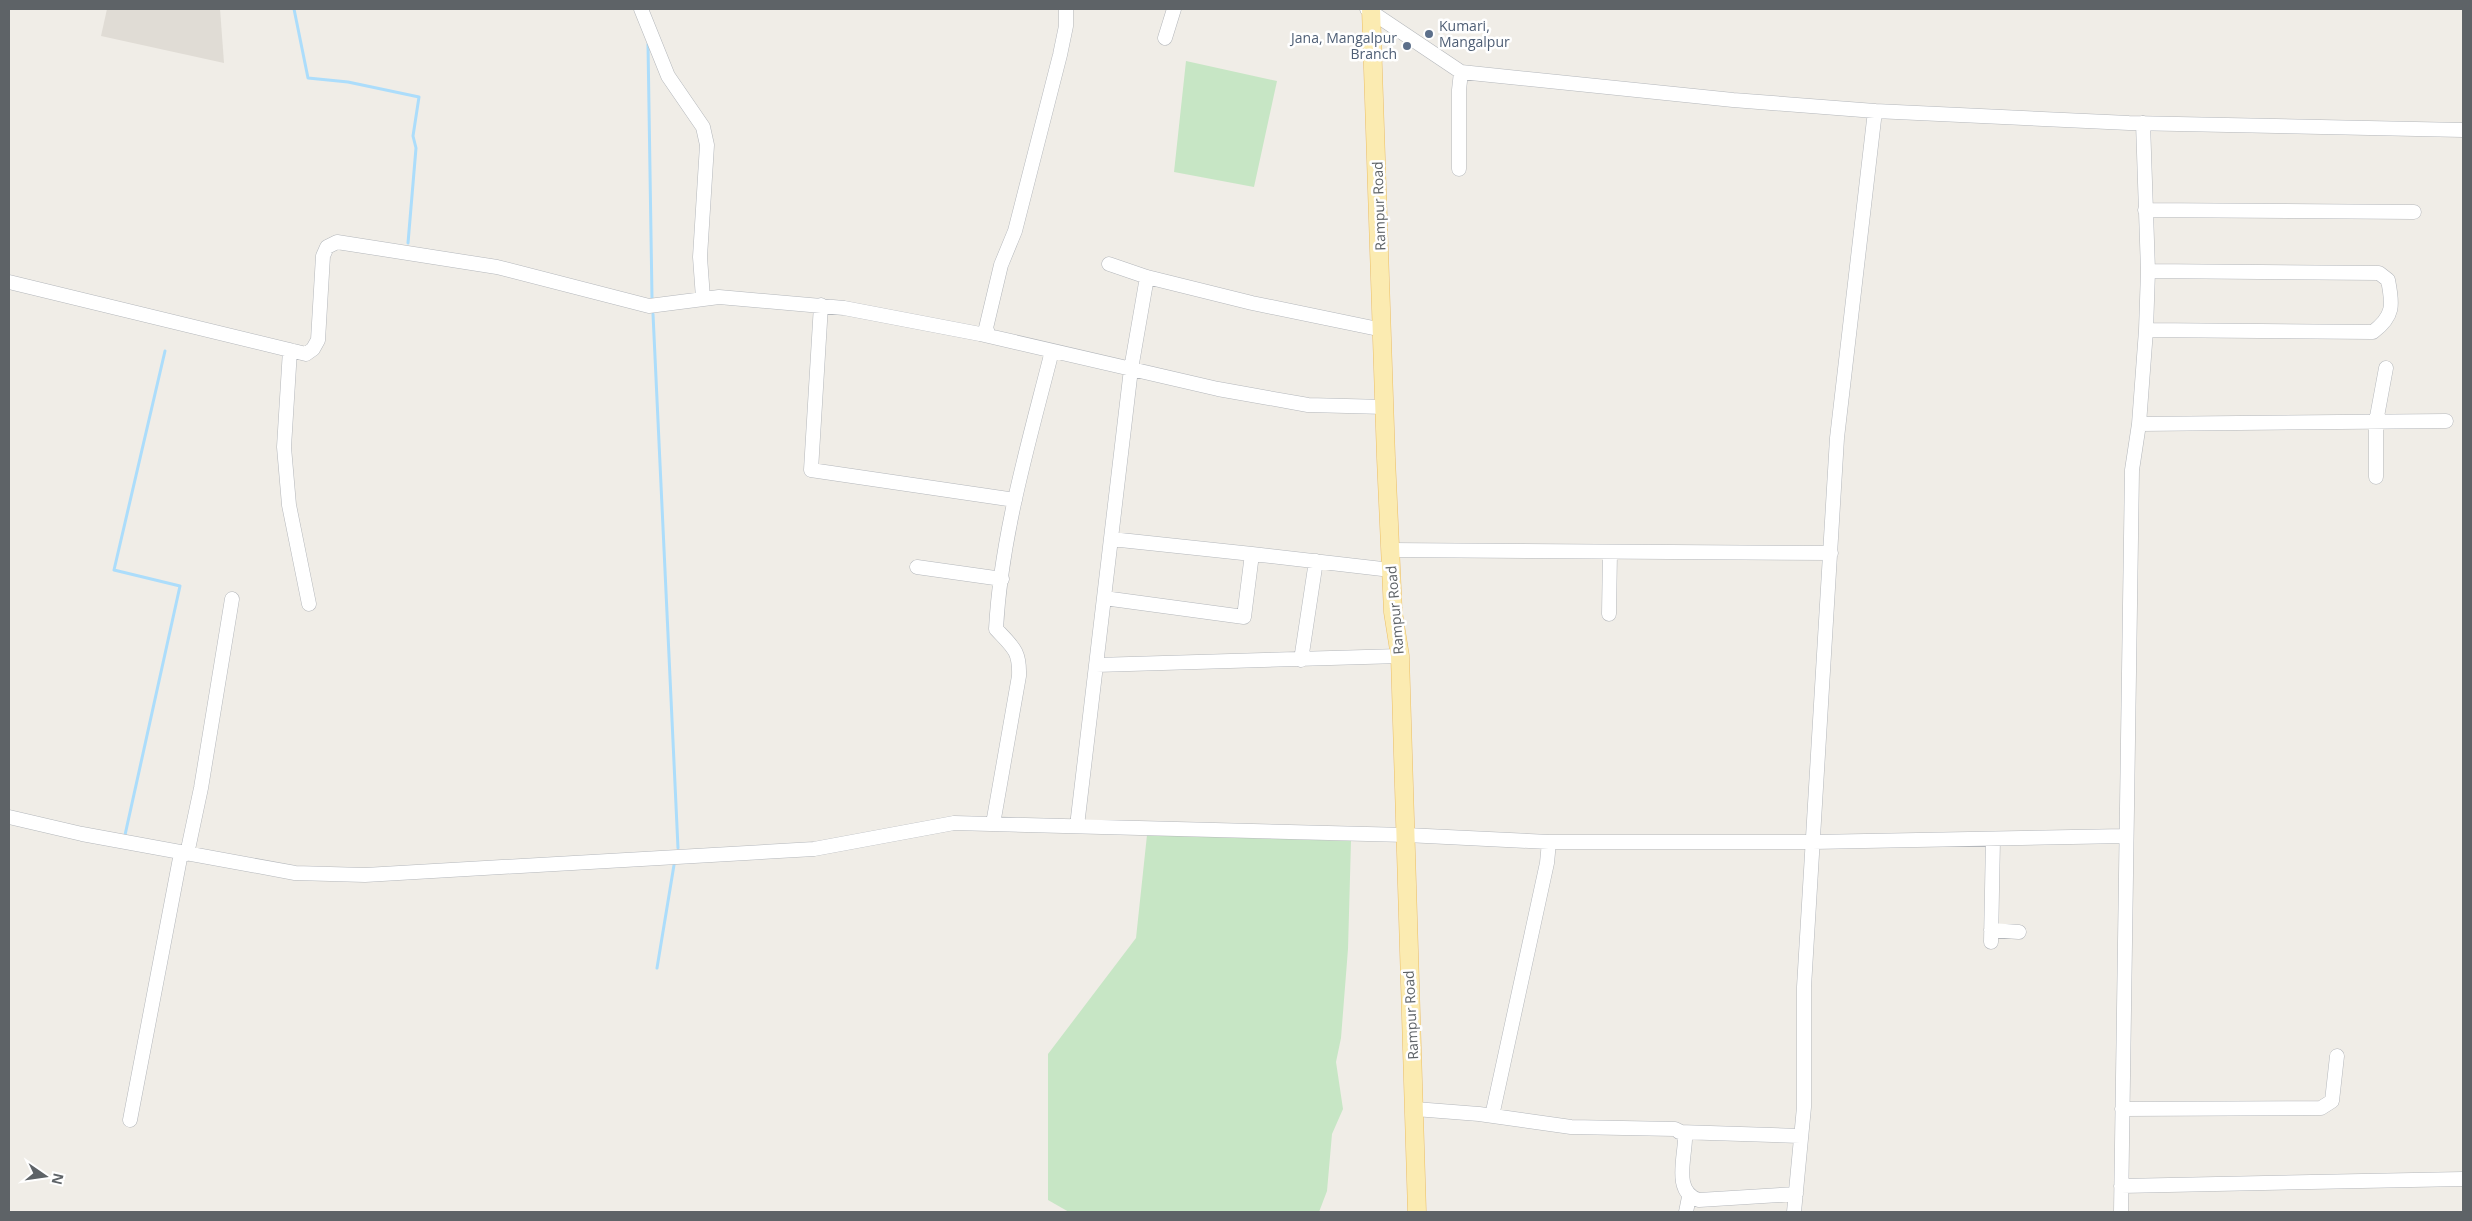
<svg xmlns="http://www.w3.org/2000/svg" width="2472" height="1221" font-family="'Open Sans',sans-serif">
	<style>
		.education { fill: #e0dcd5 }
		.green { fill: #c7e6c5 }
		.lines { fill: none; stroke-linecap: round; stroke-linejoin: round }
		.stream { stroke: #acddfb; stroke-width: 3 }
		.minor-casing { stroke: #b4b7bb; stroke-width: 15 }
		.major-casing { stroke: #ebbe65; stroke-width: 19 }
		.minor { stroke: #fff; stroke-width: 14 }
		.major { stroke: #fbebb1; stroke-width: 18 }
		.service-dot { fill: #5c6f8a; stroke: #fff; stroke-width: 2 }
		.labels { text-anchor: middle; stroke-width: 5; stroke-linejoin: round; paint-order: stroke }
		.service-label { font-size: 14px; fill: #4e5e75; stroke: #fff; text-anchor: start }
		.street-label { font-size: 14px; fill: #5e6367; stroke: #fff }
	</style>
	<rect width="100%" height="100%" fill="#f0ede7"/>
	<path class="education" d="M107,9H220L224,63L101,36Z"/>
	<path class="green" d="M1186,61L1277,81L1254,187L1174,172Z
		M1147,835L1351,841L1348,949L1341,1038L1336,1062L1343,1109L1332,1134L1327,1191L1319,1212H1069L1048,1200V1054L1136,938Z"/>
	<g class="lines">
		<path class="stream" d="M294,9L308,78L348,82L419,97L413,136L416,148L408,243
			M648,44L652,298
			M653,314L678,848
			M125,835L180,586L114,570L165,351
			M657,968L674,865"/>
		<g class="minor-casing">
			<path id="minor" d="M641,9L668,76L703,127L707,145L700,257L703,298
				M1367,9L1461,72L1733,100L1875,111L2129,123L2463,130
				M1165,38L1174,9
				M1459,169V90L1461,72
				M2145,210L2414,212
				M1109,264L1147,277L1252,303L1383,330
				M9,282L306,354L313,349L318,340L323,256L327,247L337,242L497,267L649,306L719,297L844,308L980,334L1218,389L1308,405L1385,407
				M821,305L811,470L1015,500
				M2146,330L2373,332C2394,316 2393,305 2388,280L2379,273L2148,271
				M989,336L986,328L1001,265L1015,231L1060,55L1066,26V9
				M290,350L284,447L289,505L309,604
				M2139,424L2446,421
				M2376,477V422L2386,368
				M1111,539L1252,554
				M1390,550L1831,553
				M917,567L1002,579
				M1104,598L1244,617L1252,554L1391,570
				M1609,614L1610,552
				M1301,660L1316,561
				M1096,665L1400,656
				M9,817L82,834L295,873L365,875L814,849L954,823L1406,835L1549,842H1813L2125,836
				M993,824L1019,676C1020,651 1013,647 996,629C1001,535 1029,442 1052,351
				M1077,826L1131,369L1147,277
				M187,854L201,788L232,599
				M1991,930L2019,932
				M1991,942L1993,839
				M1415,1109L1479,1114L1571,1127L1675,1129L1683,1133L1685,1140C1684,1161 1674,1193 1699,1200L1796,1194
				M2122,1109L2321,1108L2332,1101L2337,1056
				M1492,1116L1547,863L1549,842
				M130,1120L181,853
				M1679,1132L1800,1136
				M2121,1186L2463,1179
				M1686,1212L1689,1197
				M1794,1212L1804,1107V987L1837,438L1875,111
				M2121,1212L2132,470L2139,424L2146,330L2148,271L2143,123"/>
		</g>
		<g class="major-casing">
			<path id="major" d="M1371,9L1386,458L1393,612L1400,656L1417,1212"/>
		</g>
		<use href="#minor" class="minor"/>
		<use href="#major" class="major"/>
	</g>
	<g class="service-dot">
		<circle cx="1429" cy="34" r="5"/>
		<circle cx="1407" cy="46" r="5"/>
	</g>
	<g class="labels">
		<g class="service-label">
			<text x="1439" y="31">Kumari,<tspan x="1439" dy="16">Mangalpur</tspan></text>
			<text x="1397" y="43" text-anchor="end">Jana, Mangalpur<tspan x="1397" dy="16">Branch</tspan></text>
		</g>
		<g class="street-label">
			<text transform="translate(1379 206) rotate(-92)" y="5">Rampur Road</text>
			<text transform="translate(1395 610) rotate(-95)" y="5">Rampur Road</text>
			<text transform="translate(1411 1015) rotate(-93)" y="5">Rampur Road</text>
		</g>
	</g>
	<rect width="2472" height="1221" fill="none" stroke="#5e6367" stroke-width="20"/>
	<g transform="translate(45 1176) rotate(103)" stroke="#ffffff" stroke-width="4" paint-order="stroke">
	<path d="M0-4L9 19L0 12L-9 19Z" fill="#5e6367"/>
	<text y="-8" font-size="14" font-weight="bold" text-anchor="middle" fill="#5e6367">N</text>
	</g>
</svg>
